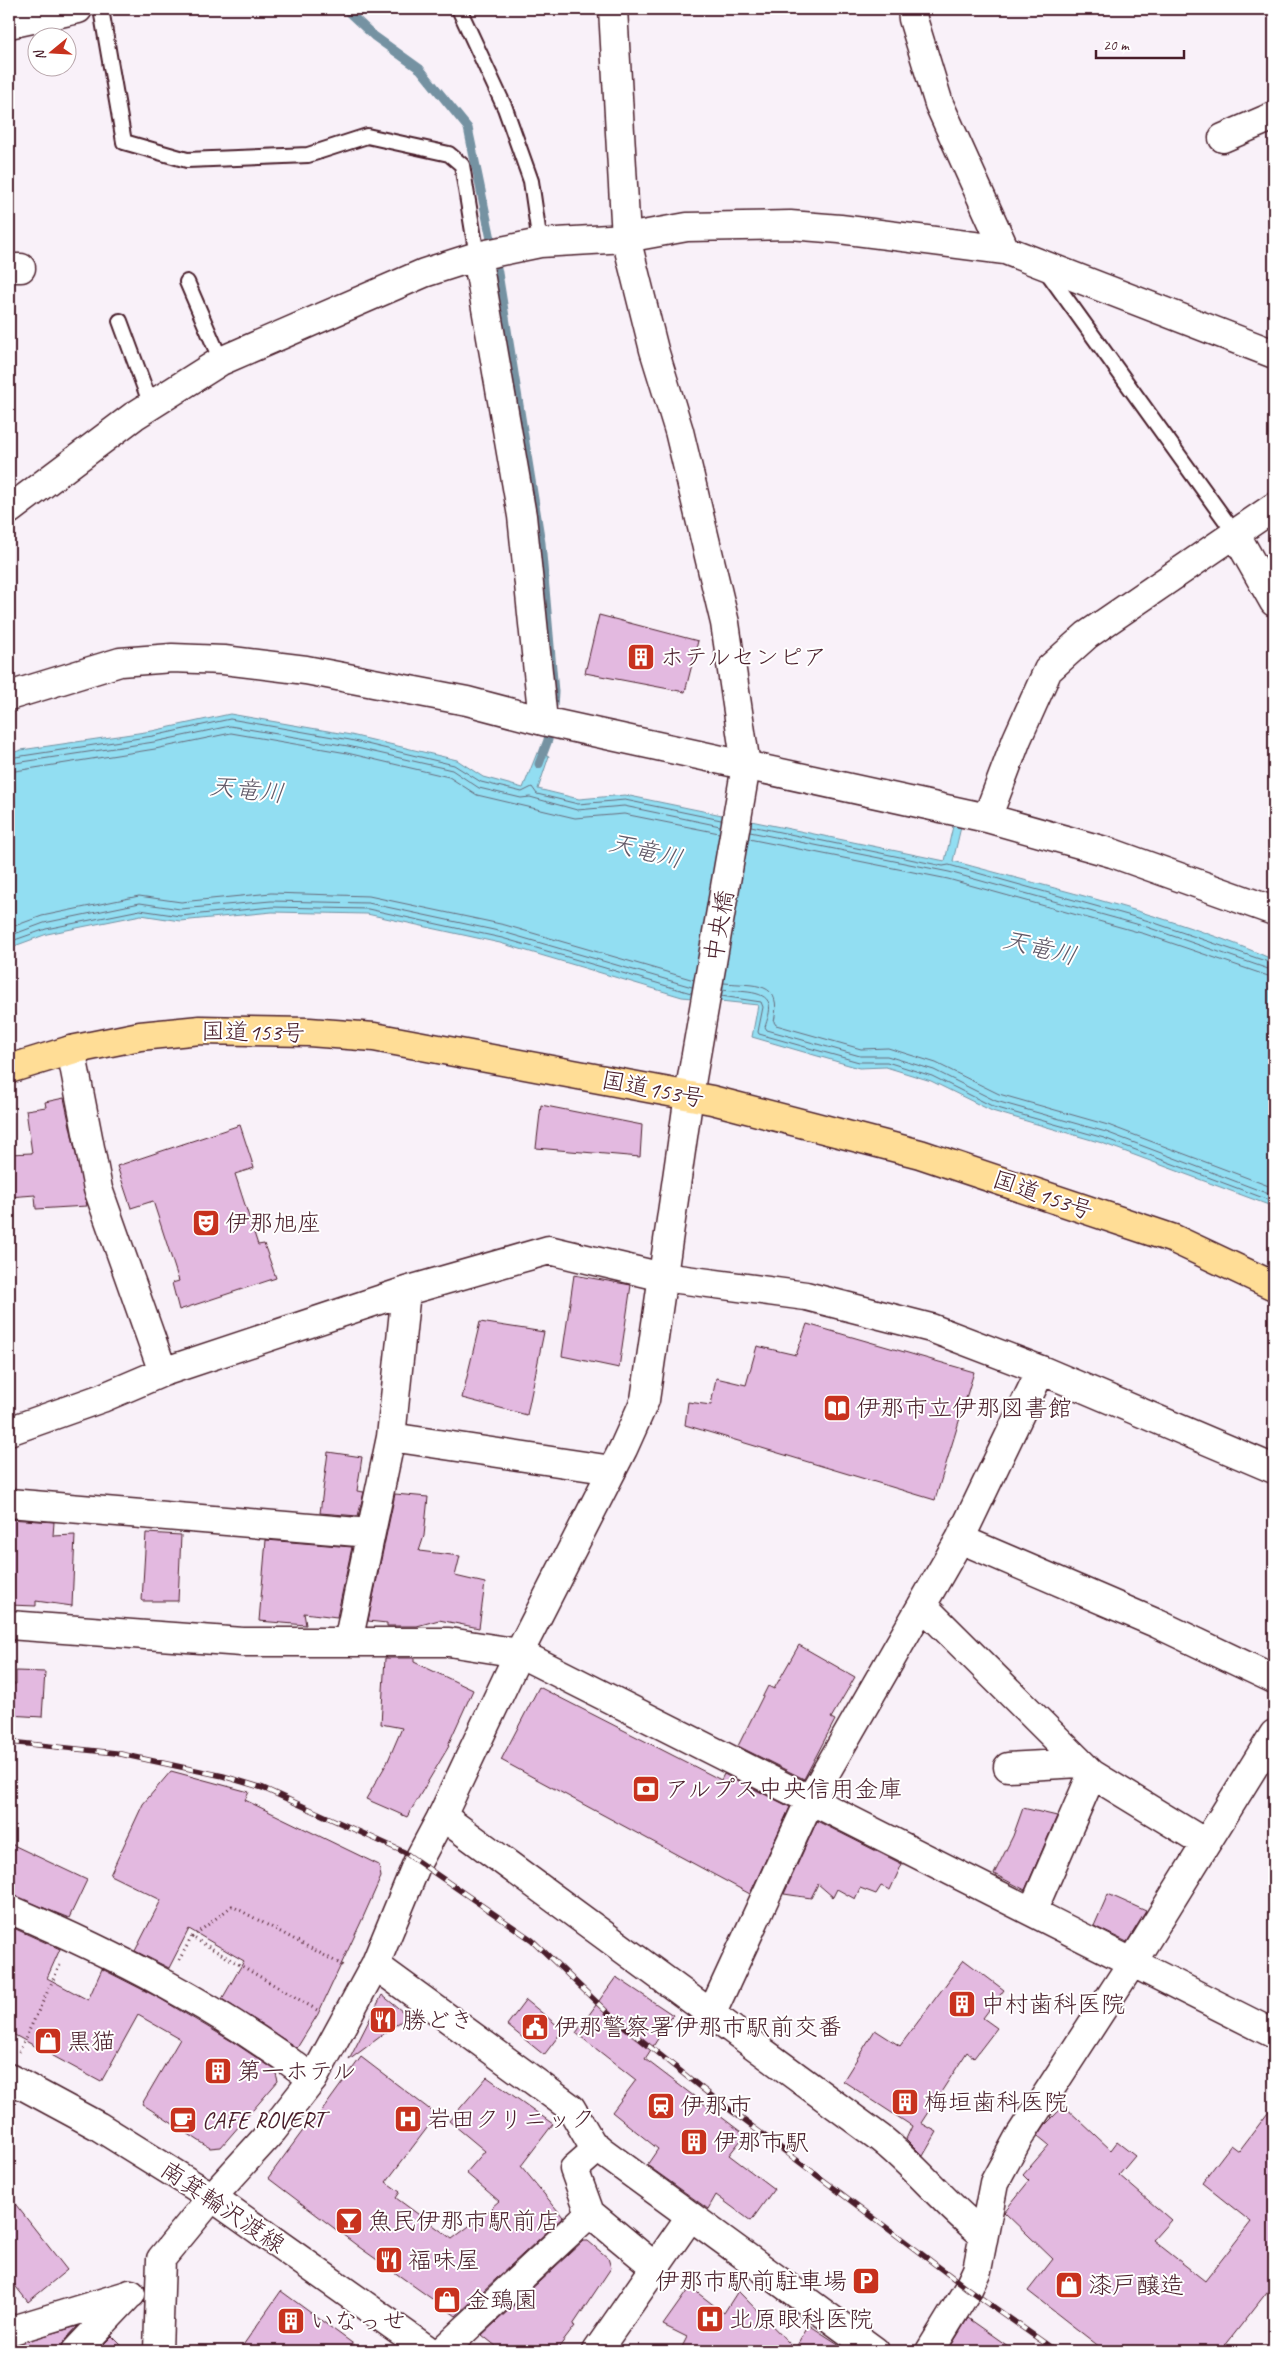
<svg xmlns="http://www.w3.org/2000/svg" width="1283" height="2360" font-family="Caveat,'Klee One',sans-serif">
	<style>
		.water { fill: #92def2; stroke: #7592a2 }
		.lines { fill: none; stroke-linecap: round; stroke-linejoin: round }
		.shore { stroke: #676b7b; stroke-width: 1 }
		.stream { stroke: #7592a2; stroke-width: 9 }
		.building { fill: #e3b9e0; stroke: #4a1f2b }
		.service-casing { stroke: #4a1f2b; stroke-width: 18 }
		.minor-casing { stroke: #4a1f2b; stroke-width: 31 }
		.tertiary-casing { stroke: #4a1f2b; stroke-width: 31 }
		.secondary-casing { stroke: #4a1f2b; stroke-width: 31 }
		.trunk-casing { stroke: #4a1f2b; stroke-width: 31 }
		.path { stroke: #4a1f2b; stroke-width: 3; stroke-dasharray: 1 4; stroke-linecap: butt }
		.service { stroke: #fff; stroke-width: 14 }
		.minor { stroke: #fff; stroke-width: 28 }
		.tertiary { stroke: #fff; stroke-width: 28 }
		.secondary { stroke: #fff; stroke-width: 28 }
		.trunk { stroke: #ffdd96; stroke-width: 28 }
		.rail-casing { stroke: #4a1f2b; stroke-width: 5.5 }
		.rail { stroke: #fff; stroke-width: 4; stroke-dasharray: 11; stroke-linecap: butt }
		.labels { text-anchor: middle; stroke-width: 4; stroke-linejoin: round; paint-order: stroke }
		.poi-label { font-size: 24px; fill: #4a1f2b; stroke: #fff; text-anchor: start }
		.street-label { font-size: 24px; fill: #4a1f2b; stroke: #fff }
		.water-label { font-size: 25px; font-style: italic; fill: #605867; stroke: #fff }
	</style>
	<rect width="100%" height="100%" fill="#f9f1f9"/>
	<filter id="ink" filterUnits="userSpaceOnUse"><feTurbulence type="fractalNoise" baseFrequency=".02" numOctaves="2"/><feDisplacementMap in="SourceGraphic" scale="10" xChannelSelector="R" yChannelSelector="G"/><feConvolveMatrix kernelMatrix="1 2 1 2 8 2 1 2 1" color-interpolation-filters="sRGB"/></filter>
	<g filter="url(#ink)">
		<path class="water" d="M230,714L351,735L457,760L483,777L523,788L537,753L549,756L538,789L579,799L625,795L945,861L953,826L961,827L953,861C1058,890 1176,916 1274,960V1207L1102,1143L992,1111L931,1081L886,1067L859,1068L752,1037L758,1005L682,997L500,943L367,914L272,912L180,921L141,915L47,934L9,948V754L21,750L152,731Z"/>
		<g class="lines">
			<path class="shore" d="M9,758L153,736L230,719L350,740L454,765L481,782L522,792L532,787L537,794L578,804L625,800L721,820
				M9,764L154,742L230,726L348,746L452,770L479,788L521,798L530,797L577,810L624,806L720,826
				M9,772L155,749L231,733L347,753L449,777L477,795L575,818L624,814L719,833
				M751,826L943,866L949,865L1149,921L1274,964
				M750,832L949,872L1147,927L1274,971
				M749,839L948,879L1145,934L1274,978
				M9,928L42,916L139,896L181,902L271,893L369,896L505,925L694,980
				M9,936L44,923L140,903L180,909L271,901L368,903L503,932L692,987
				M9,942L46,929L140,910L180,916L272,907L368,909L502,938L691,993
				M724,983C755,986 783,980 774,1022L776,1025L861,1049L888,1048L936,1063L999,1094L1108,1125L1274,1188
				M722,990C734,992 766,989 769,1004C771,1011 767,1020 765,1027L767,1030L860,1056H887L934,1070L996,1101L1106,1132L1274,1196
				M721,996L761,1002L763,1007L758,1032L759,1034L859,1062H887L932,1076L994,1107L1104,1138L1274,1202"/>
			<path class="stream" d="M345,9L374,36L420,69L468,128L498,273L541,543L554,692L553,706
				M539,764L548,740L550,726"/>
		</g>
		<path class="building" d="M599,615L698,641L685,692L585,673Z
			M64,1098L87,1206L36,1209L35,1195L9,1197V1154L32,1153L26,1110L46,1107L45,1102Z
			M541,1105L642,1125L640,1157L536,1148Z
			M240,1125L254,1168L235,1174L258,1245L264,1244L276,1278L179,1310L172,1283L179,1281L153,1201L131,1208L117,1166Z
			M574,1275L631,1285L619,1368L562,1356Z
			M480,1322L544,1332L527,1415L462,1398Z
			M807,1324L974,1372L935,1500L685,1425L688,1402L711,1405L716,1378L746,1385L757,1346L796,1355Z
			M328,1452L362,1457L357,1491L364,1492L358,1516L320,1513Z
			M395,1494L428,1497L424,1536L419,1551L460,1556L455,1576L485,1583L479,1628L439,1620L417,1626H387V1623L368,1621Z
			M9,1519L54,1522L53,1536L75,1535L72,1606L36,1601V1606L9,1605Z
			M146,1533L181,1535L178,1601H142Z
			M266,1540L352,1547L337,1617L304,1613L306,1625L259,1621Z
			M799,1645L855,1677L831,1718L835,1720L804,1779L738,1746L768,1686L774,1689Z
			M385,1658H414V1662L473,1690L448,1745L449,1746L407,1817L366,1799L387,1763L402,1728L381,1724Z
			M16,1671L45,1672L42,1717L9,1715V1684H16Z
			M539,1687L721,1780L724,1774L790,1807L750,1894L501,1760Z
			M171,1771L249,1792L245,1800L379,1865L381,1877L361,1922L318,2014L297,2048L222,1999L244,1961L189,1929L169,1968L135,1951L161,1900L110,1875L143,1804Z
			M1023,1808L1057,1816L1025,1890L994,1874L1013,1836Z
			M817,1821L902,1864L890,1890L881,1886L876,1894L860,1888L855,1899L837,1889L833,1897L818,1884L811,1898L784,1894Z
			M9,1843L87,1880L69,1918L9,1894Z
			M1108,1894L1146,1911L1127,1942L1094,1926Z
			M9,1926L60,1949L47,1978L88,2000L102,1969L159,1998L233,2042L275,2070L278,2081L221,2147L210,2148L142,2104L180,2039L138,2015L101,2082L9,2032Z
			M964,1960L1004,1990L983,2018L997,2028L974,2058L967,2052L921,2123L937,2132L923,2156L906,2139L912,2126L843,2081L875,2030L900,2046Z
			M616,1977L673,2015L645,2059L745,2135L729,2155L774,2189L751,2221L716,2195L708,2209L647,2165L658,2149L612,2112L636,2080L576,2033Z
			M382,1995L408,2016L349,2060Z
			M526,2000L563,2030L544,2055L507,2025Z
			M361,2057L437,2115L386,2182L400,2192L396,2198L452,2239L493,2208L492,2207L499,2201L466,2173L485,2151L449,2121L487,2077L553,2124L521,2166L563,2217L456,2316L359,2247L268,2178L313,2117L316,2119Z
			M1274,2105V2283L1221,2351H1105L1028,2291L1053,2259L1004,2212L1029,2181L1023,2175L1049,2145L1038,2136L1045,2125L1064,2106L1111,2150L1117,2142L1135,2156L1119,2175L1171,2220L1153,2240L1205,2281L1251,2222L1202,2183L1231,2145L1239,2151Z
			M9,2196L67,2270L28,2302L9,2278Z
			M583,2241H588L608,2258L611,2268L573,2325L575,2326L556,2351H502L482,2335Z
			M690,2287L724,2313L738,2291L795,2349L809,2325L849,2351H680L687,2337L663,2325Z
			M281,2291L363,2351H239Z
			M968,2318L1015,2351H948Z
			M78,2326L64,2341L61,2351H9V2346Z
			M112,2336L127,2351H97Z"/>
		<g class="lines">
			<g class="service-casing">
				<path id="service" d="M101,9L124,142L187,160L308,155L367,136L449,154L462,165L477,256
					M459,9L505,108L531,181L540,243
					M1047,272L1236,535
					M187,282L221,361
					M120,321L151,405"/>
			</g>
			<g class="minor-casing">
				<path id="minor" d="M912,9L913,19L939,104L1005,250
					M1223,138L1274,116
					M477,256L522,516L543,721
					M9,268H21
					M9,510L134,416L221,361L424,273L477,256L540,243L626,238L687,227L790,225L840,229L1005,250L1274,354
					M1236,535L1274,602
					M9,696L120,662L172,658L224,660L306,670L467,701L543,721L987,818L1112,853L1274,911
					M987,818L1017,739L1048,670L1087,635L1274,507
					M71,1050L98,1189L163,1372
					M9,1431L102,1398L163,1372L406,1291L549,1250L663,1277L806,1296L931,1328L1041,1370L1274,1469
					M391,1437L612,1470
					M9,1503L370,1533
					M960,1539L1158,1624L1274,1679
					M922,1605L1092,1774L1032,1912
					M9,1625L242,1642H449L519,1653L1274,2034
					M348,1642L391,1437L406,1291
					M1008,1767L1080,1763
					M1092,1774L1205,1843
					M442,1816L880,2138C918,2168 945,2205 983,2234
					M9,1909C116,1955 220,2008 313,2079
					M711,2015L810,1800L960,1539L1041,1370
					M598,2148L574,2169L590,2213L655,2267
					M9,2331L131,2294
					M76,2351L130,2294
					M158,2351L161,2259L212,2197
					M442,2351L590,2213
					M930,2351L968,2289L977,2270L994,2183L1019,2137L1132,1963L1274,1734"/>
			</g>
			<g class="tertiary-casing">
				<path id="tertiary" d="M9,24L78,9
					M375,1965L571,2108L592,2144L875,2351
					M212,2197L273,2130L313,2079L375,1965L418,1861L442,1816L519,1653L623,1449L645,1400L689,1095L746,766L725,623L679,431L654,350L626,238L613,9"/>
			</g>
			<g class="secondary-casing">
				<path id="secondary" d="M9,2078L98,2126L212,2197L429,2351
					M597,2351L690,2217"/>
			</g>
			<g class="trunk-casing">
				<path id="trunk" d="M9,1069L71,1050L140,1036L200,1030L309,1032L374,1037L712,1100L920,1154L1174,1239L1274,1286"/>
			</g>
			<path class="path" d="M192,1937L232,1906L344,1966
				M179,1960L192,1937L317,2010
				M19,2052L61,1963"/>
			<use href="#service" class="service"/>
			<use href="#minor" class="minor"/>
			<use href="#tertiary" class="tertiary"/>
			<use href="#secondary" class="secondary"/>
			<use href="#trunk" class="trunk"/>
			<g class="rail-casing">
				<path id="rail" d="M9,1742L116,1753L223,1776L263,1788L404,1852L532,1940L610,2015L709,2094L968,2289L1056,2351"/>
			</g>
			<use href="#rail" class="rail"/>
		</g>
	</g>
	<defs>
		<g id="building-square" transform="scale(1.4375)"><rect x="-9" y="-9" width="18" height="18" rx="4" fill="#c8321e" stroke="#fff"/><path d="M-4-6H4V6H1V3H-1V6H-4ZM-2.5-4.3h1.7v1.8h-1.7ZM.8-4.3h1.7v1.8H.8ZM-2.5-1h1.7V.8h-1.7ZM.8-1h1.7V.8H.8Z" fill="#fff"/></g>
		<g id="theatre-square" transform="scale(1.4375)"><rect x="-9" y="-9" width="18" height="18" rx="4" fill="#c8321e" stroke="#fff"/><path d="M-5-5.5Q0-4 5-5.5V0Q5 5 0 6Q-5 5-5 0ZM-3.3-2.5H-1v1.5H-3.3ZM1-2.5H3.3v1.5H1ZM-2.8 1Q0 5.5 2.8 1Z" fill="#fff"/></g>
		<g id="library-square" transform="scale(1.4375)"><rect x="-9" y="-9" width="18" height="18" rx="4" fill="#c8321e" stroke="#fff"/><path d="M-6-4Q-3-5.5-.7-3.5V5Q-3 3-6 4ZM6-4Q3-5.5 .7-3.5V5Q3 3 6 4Z" fill="#fff"/></g>
		<g id="bank-square" transform="scale(1.4375)"><rect x="-9" y="-9" width="18" height="18" rx="4" fill="#c8321e" stroke="#fff"/><path d="M-6-4H6V4H-6ZM0-2.3a2.3 2.3 0 1 0 0 4.6a2.3 2.3 0 1 0 0-4.6Z" fill="#fff"/></g>
		<g id="restaurant-square" transform="scale(1.4375)"><rect x="-9" y="-9" width="18" height="18" rx="4" fill="#c8321e" stroke="#fff"/><path d="M-5-6h1v4h1v-4h1v4h1v-4h1v5L-1.5 .5V6h-2V.5L-5-1ZM5-6V6H3V1.5H1.5Q1.5-4 5-6Z" fill="#fff"/></g>
		<g id="civic-square" transform="scale(1.4375)"><rect x="-9" y="-9" width="18" height="18" rx="4" fill="#c8321e" stroke="#fff"/><path d="M-.6-6.5H3V-4.5H.6V-3L4-1V1h2V6H-6V1h2V-1L-.6-3ZM-1.2 2.5V6h2.4V2.5Z" fill="#fff"/></g>
		<g id="shop-square" transform="scale(1.4375)"><rect x="-9" y="-9" width="18" height="18" rx="4" fill="#c8321e" stroke="#fff"/><path d="M-5-2.5h2.3a2.7 3.5 0 0 1 5.4 0H5L5.5 6h-11ZM-1.5-2.5h3a1.5 2.3 0 0 0-3 0Z" fill="#fff"/></g>
		<g id="station-square" transform="scale(1.4375)"><rect x="-9" y="-9" width="18" height="18" rx="4" fill="#c8321e" stroke="#fff"/><path d="M-3-6H3Q5-6 5-4V2Q5 4 3 4L4.5 6H3L1.5 4h-3L-3 6H-4.5L-3 4Q-5 4-5 2V-4Q-5-6-3-6ZM-3.5-4v3h7v-3ZM-3.5 1v1.5H-2V1ZM2 1v1.5H3.5V1Z" fill="#fff"/></g>
		<g id="hospital-square" transform="scale(1.4375)"><rect x="-9" y="-9" width="18" height="18" rx="4" fill="#c8321e" stroke="#fff"/><path d="M-5-5h3v3.5h4V-5h3V5h-3V1.5h-4V5h-3Z" fill="#fff"/></g>
		<g id="cafe-square" transform="scale(1.4375)"><rect x="-9" y="-9" width="18" height="18" rx="4" fill="#c8321e" stroke="#fff"/><path d="M-5.5-4.5H6V0H3Q3 3.5 0 3.5H-2.5Q-5.5 3.5-5.5 0ZM3-3.2v2h1.7v-2ZM-6 4.5H4V6H-6Z" fill="#fff"/></g>
		<g id="bar-square" transform="scale(1.4375)"><rect x="-9" y="-9" width="18" height="18" rx="4" fill="#c8321e" stroke="#fff"/><path d="M-6-5H6L.8 .8V4.5H3.5V6h-7V4.5H-.8V.8Z" fill="#fff"/></g>
		<g id="parking-square" transform="scale(1.4375)"><rect x="-9" y="-9" width="18" height="18" rx="4" fill="#c8321e" stroke="#fff"/><path d="M-3.5-5.5H1a3.5 3.5 0 0 1 0 7H-1V5.5H-3.5ZM-1-3.4V-.6H.8a1.4 1.4 0 0 0 0-2.8Z" fill="#fff"/></g>
	</defs>
	<g fill-rule="evenodd">
		<use href="#building-square" x="641" y="657"/>
		<use href="#theatre-square" x="206" y="1223"/>
		<use href="#library-square" x="837" y="1408"/>
		<use href="#bank-square" x="646" y="1789"/>
		<use href="#building-square" x="962" y="2004"/>
		<use href="#restaurant-square" x="383" y="2020"/>
		<use href="#civic-square" x="535" y="2027"/>
		<use href="#shop-square" x="48" y="2041"/>
		<use href="#building-square" x="218" y="2071"/>
		<use href="#building-square" x="905" y="2102"/>
		<use href="#station-square" x="661" y="2106"/>
		<use href="#hospital-square" x="408" y="2119"/>
		<use href="#cafe-square" x="183" y="2120"/>
		<use href="#building-square" x="694" y="2142"/>
		<use href="#bar-square" x="349" y="2221"/>
		<use href="#restaurant-square" x="389" y="2260"/>
		<use href="#parking-square" x="866" y="2281"/>
		<use href="#shop-square" x="1069" y="2285"/>
		<use href="#shop-square" x="447" y="2300"/>
		<use href="#hospital-square" x="710" y="2319"/>
		<use href="#building-square" x="291" y="2321"/>
	</g>
	<g class="labels">
		<g class="poi-label">
			<text x="660" y="665">ホテルセンピア</text>
			<text x="225" y="1231">伊那旭座</text>
			<text x="856" y="1416">伊那市立伊那図書館</text>
			<text x="665" y="1797">アルプス中央信用金庫</text>
			<text x="981" y="2012">中村歯科医院</text>
			<text x="402" y="2028">勝どき</text>
			<text x="554" y="2035">伊那警察署伊那市駅前交番</text>
			<text x="67" y="2049">黒猫</text>
			<text x="237" y="2079">第一ホテル</text>
			<text x="924" y="2110">梅垣歯科医院</text>
			<text x="680" y="2114">伊那市</text>
			<text x="427" y="2127">岩田クリニック</text>
			<text x="202" y="2128">CAFE ROVERT</text>
			<text x="713" y="2150">伊那市駅</text>
			<text x="368" y="2229">魚民伊那市駅前店</text>
			<text x="408" y="2268">福味屋</text>
			<text x="847" y="2289" text-anchor="end">伊那市駅前駐車場</text>
			<text x="1088" y="2293">漆戸醸造</text>
			<text x="466" y="2308">金鵄園</text>
			<text x="729" y="2327">北原眼科医院</text>
			<text x="310" y="2329">いなっせ</text>
		</g>
		<g class="street-label">
			<text transform="translate(719 926) rotate(-80)" y="8">中央橋</text>
			<text transform="translate(253 1032) rotate(1)" y="8">国道153号</text>
			<text transform="translate(653 1089) rotate(11)" y="8">国道153号</text>
			<text transform="translate(1043 1195) rotate(19)" y="8">国道153号</text>
			<text transform="translate(223 2207) rotate(34)" y="8">南箕輪沢渡線</text>
		</g>
		<g class="water-label">
			<text transform="translate(247 789) rotate(6)" y="9">天竜川</text>
			<text transform="translate(646 850) rotate(14)" y="9">天竜川</text>
			<text transform="translate(1040 947) rotate(14)" y="9">天竜川</text>
		</g>
	</g>
	<rect width="1283" height="2360" fill="none" stroke="#fff" stroke-width="30"/>
	<rect x="15" y="15" width="1253" height="2330" fill="none" stroke="#4a1f2b" stroke-width="2" filter="url(#ink)"/>
	<g transform="translate(52 52) rotate(252)"><circle r="24" fill="#ffffff" stroke="#b7a5aa"/>
	<path d="M0-4L9 19L0 12L-9 19Z" fill="#c8321e"/>
	<text y="-8" font-size="14" font-weight="bold" text-anchor="middle" fill="#4a1f2b">N</text>
	</g>
	<path d="M1096 50v8h88v-8" fill="none" stroke="#4a1f2b" stroke-width="2.5"/>
	<text x="1103" y="50" font-size="15" fill="#4a1f2b" stroke="#ffffff" stroke-width="4" paint-order="stroke">20 m</text>
</svg>
